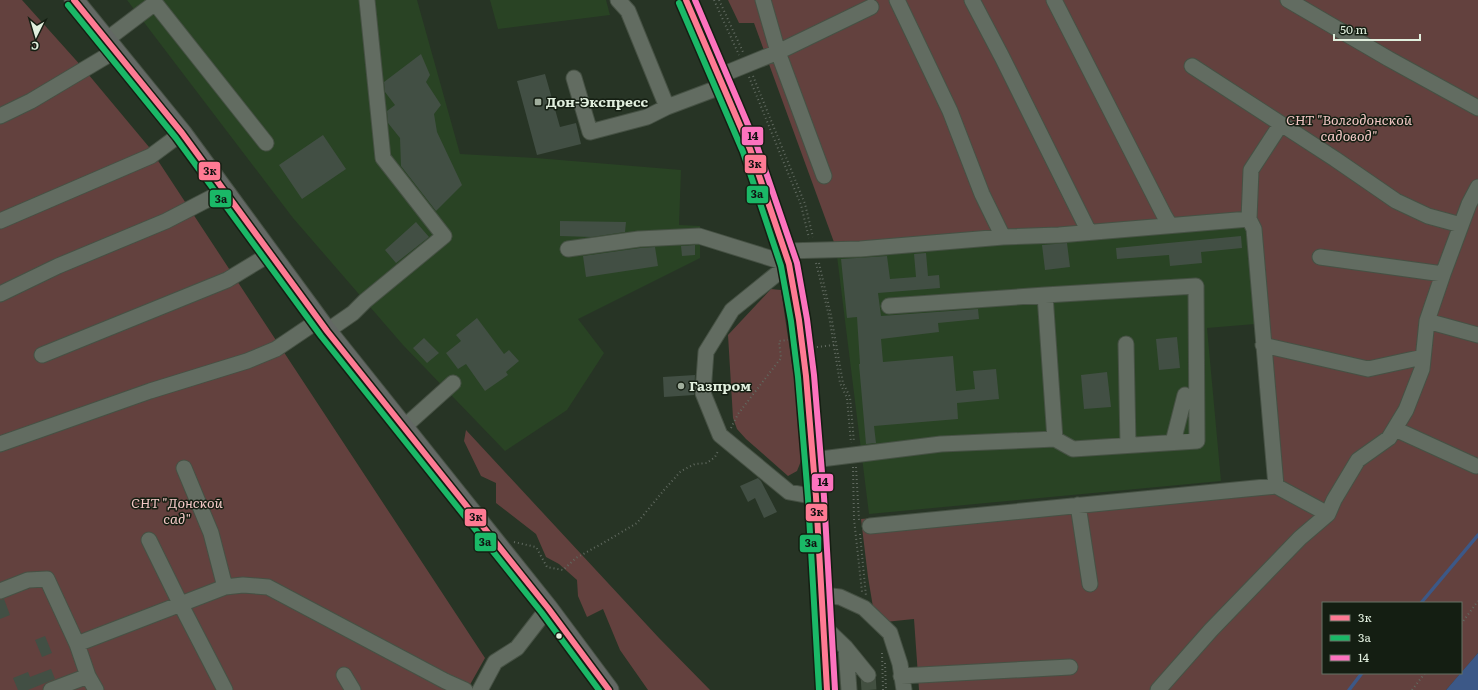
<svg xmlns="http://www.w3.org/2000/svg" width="1478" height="690" font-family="Literata,serif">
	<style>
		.built { fill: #294324 }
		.green { fill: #63413e }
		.water { fill: #3c5887 }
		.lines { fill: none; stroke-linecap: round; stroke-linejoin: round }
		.stream { stroke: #3c5887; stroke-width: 3.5 }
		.building { fill: #424f44 }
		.minor-tunnel { stroke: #435041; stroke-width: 15; stroke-dasharray: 15 8; stroke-linecap: butt }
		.minor-casing { stroke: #465144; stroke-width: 17 }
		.major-casing { stroke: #465144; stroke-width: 21 }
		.path { stroke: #616a60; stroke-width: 2; stroke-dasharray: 1 3; stroke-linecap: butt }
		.minor { stroke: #626c61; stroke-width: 15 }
		.major { stroke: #636864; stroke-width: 19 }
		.bus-1-casing { stroke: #141e12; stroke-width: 9 }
		.bus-2-casing { stroke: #141e12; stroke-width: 9 }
		.bus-3-casing { stroke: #141e12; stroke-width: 9 }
		.bus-1 { stroke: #fe7a93; stroke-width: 6 }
		.bus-2 { stroke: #1ab867; stroke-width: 6 }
		.bus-3 { stroke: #fc73be; stroke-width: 6 }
		.poi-dot { fill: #a0ae9d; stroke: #141e12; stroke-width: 1.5 }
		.bus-dot { fill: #e1efde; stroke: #141e12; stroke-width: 1.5 }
		.labels { text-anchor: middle; stroke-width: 3; stroke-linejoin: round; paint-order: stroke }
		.poi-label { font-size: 14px; font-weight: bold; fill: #e1efde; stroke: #141e12; text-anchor: start }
		.park-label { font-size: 14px; font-style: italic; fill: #f2c7c5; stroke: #141e12 }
		.line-badge { stroke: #141e12; stroke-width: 1.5 }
		.pale-badge-label { font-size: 11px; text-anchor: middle; font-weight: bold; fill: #111 }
	</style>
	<rect width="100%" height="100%" fill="#273425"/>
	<path class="built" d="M127,0H417L460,154L536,158L681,170L679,225L700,226V258L578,319L604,353L567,410L505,451L403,345L293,218Z
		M490,0H606L610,15L498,29Z
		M1247,223L1255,324L1207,328L1221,481L869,514L837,256Z"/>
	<path class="green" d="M0,0H22L83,68L149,147L485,658L467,690H0Z
		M728,0H1478V653L1461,673V603H1323V673H1461L1446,690H919L914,619L885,622L874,613L868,577L861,519L1047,504L1280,479L1257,224L835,245L754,23H739Z
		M771,289L781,290L792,365L796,383L801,461L797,471L788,476L746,439L737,429L733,418L728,335Z
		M466,430L659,638L710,690H648L620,650L603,609L587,617L578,596L577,580L559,564L546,557L536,534L496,503V483L481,476L464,441Z"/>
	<path class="water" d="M1478,653V690H1446Z"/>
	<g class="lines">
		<path class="stream" d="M1421,603L1478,535
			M1349,690L1362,673"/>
	</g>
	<path class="building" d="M421,54L430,75L426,82L441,105L434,114L437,132L462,185L436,211L401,166L400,138L388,123L387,111L395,105L385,92L384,82Z
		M545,74L560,127L576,123L581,144L537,155L517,81Z
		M323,135L346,169L302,199L279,165Z
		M560,221L626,222L625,232L592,237L560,236Z
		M416,222L429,237L396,263L385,250Z
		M1241,236L1242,248L1201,252L1202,263L1170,266L1169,255L1117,259L1116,248Z
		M1067,243L1070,267L1045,270L1042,245Z
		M695,245V255L682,256L681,246Z
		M655,247L658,266L586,277L583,256L640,248Z
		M926,253L928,276L939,275L940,288L878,293L881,316L978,309L979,319L938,323L939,332L881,339L883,362L953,356L956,391L975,389L973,371L996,369L999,399L957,403L958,419L874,426L876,443L866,444L859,364H860L857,317L847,318L841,259L887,256L890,279L916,277L914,254Z
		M477,318L504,354L509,350L519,361L506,372L508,375L485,391L466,364L458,369L446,353L461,341L456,335Z
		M1177,337L1180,368L1159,370L1156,339Z
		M424,338L439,353L427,363L413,348Z
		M1107,372L1111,407L1084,409L1081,375Z
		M695,375L694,395L664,397L663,377Z
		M758,478L761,481L777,512L764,518L755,498L748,502L740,486Z
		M4,599L10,615L0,619V600Z
		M45,636L52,653L42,657L35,640Z
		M51,669L55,679L28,690H18L13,678L28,672L30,677Z"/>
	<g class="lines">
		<path class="minor-tunnel" d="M868,675L869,690"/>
		<g class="minor-casing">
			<path id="minor" d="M618,0L628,11L667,107
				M763,0L778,52L824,176
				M897,0L950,111L982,194L1003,237
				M972,0L1002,57L1089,232
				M1054,0L1164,215L1170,225
				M1288,0L1389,59L1478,108
				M106,40L155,3L266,143
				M1192,66L1335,159L1396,201L1428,216L1461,225
				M719,76L778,52L871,7
				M574,78L590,132L647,117L667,107L723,86
				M0,116L31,101L115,51
				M1249,219L1251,170L1281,124
				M0,221L151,156L182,133
				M568,249L639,239L699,236L789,264
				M785,251L860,249L1003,237L1059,235L1249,219L1254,229L1276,486L1328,514
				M1320,257L1443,274
				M789,264L732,310L706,352L703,393L720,435L789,492L816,497
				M0,294L58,266L166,221L224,191
				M1045,295L1196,286L1197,441L1073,449L1055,439
				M1427,321L1478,335
				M327,331L353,313L365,301L444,236L383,158L367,0
				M1126,344L1128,445
				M1263,345L1368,369L1423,357
				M42,355L227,280L270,254
				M404,427L453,383
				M1395,429L1476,466
				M1173,442L1185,395
				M0,444L150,391L247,361L276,349L319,320
				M813,460L941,444L1055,439L1045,295L889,306
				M184,468L211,533L225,587
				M1078,505L1090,584
				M870,526L1276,486
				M149,540L181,605L225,690
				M0,591L28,580L47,579L77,644L225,587L243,585L268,587L445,681L465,690
				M822,595L840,597L864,608L890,633L900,664L904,690
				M823,626L846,648L868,675
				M77,644L88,676L96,690
				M846,648L849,690
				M344,675L353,690
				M901,676L1070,667
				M51,690L88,676
				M480,690L495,662L517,648L548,608
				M1158,690L1211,630L1300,538L1328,514L1334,500L1358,460L1389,438L1406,410L1422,369L1427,321L1443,274L1469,204L1478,187"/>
		</g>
		<g class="major-casing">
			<path id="major" d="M74,0L182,133L327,331L548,608L609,690
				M686,0L750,149L789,264L799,320L806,376L816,497L827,690"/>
		</g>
		<path class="path" d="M714,0L739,55
			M719,0L743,52
			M753,76L805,204L813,237
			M749,77L801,205L809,238
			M816,263L829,316L840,383L847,398L851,443
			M819,263L831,315L843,383L850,397L854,442
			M817,347L834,345
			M731,428L738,414L781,358L779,341L788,340
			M853,467L854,519L862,592
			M856,467L859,520
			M860,534L866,596
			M514,542L536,547L547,567L563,570L576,558L603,543L637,523L664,490L681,471L695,464L707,463L715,457L718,451
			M1461,624L1478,601
			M882,653L883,690
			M885,663L886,690
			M1412,690L1425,673"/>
		<use href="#minor" class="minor"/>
		<use href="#major" class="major"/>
		<g class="bus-1-casing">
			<path id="bus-1" d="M74,0L182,133L327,331L548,608L609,690
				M686,0L750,149L789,264L799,320L806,376L816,497L827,690"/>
		</g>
		<g class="bus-2-casing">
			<path id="bus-2" d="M679,3L743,152L781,266L791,321L798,377L808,498L819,690
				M68,5L176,138L321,336L542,613L599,690"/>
		</g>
		<g class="bus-3-casing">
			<path id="bus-3" d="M695,0L757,146L797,263L807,319L814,375L824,497L835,690"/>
		</g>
		<use href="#bus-1" class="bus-1"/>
		<use href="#bus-2" class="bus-2"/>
		<use href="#bus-3" class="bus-3"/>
	</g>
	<g class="poi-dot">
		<rect x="534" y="98" width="8" height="8" rx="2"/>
		<circle cx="681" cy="386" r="4"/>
	</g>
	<circle class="bus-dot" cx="559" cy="636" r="3.5"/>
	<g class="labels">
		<g class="poi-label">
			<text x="546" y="107">Дон-Экспресс</text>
			<text x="689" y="391">Газпром</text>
		</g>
		<g class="park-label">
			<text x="1349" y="125">СНТ "Волгодонской<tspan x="1349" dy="16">садовод"</tspan></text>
			<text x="177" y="508">СНТ "Донской<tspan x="177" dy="16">сад"</tspan></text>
		</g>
	</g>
	<g class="line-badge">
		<rect x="741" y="126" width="23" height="20" rx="4" fill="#fc73be"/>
		<rect x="744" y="154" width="23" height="20" rx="4" fill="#fe7a93"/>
		<rect x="198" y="161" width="23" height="20" rx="4" fill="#fe7a93"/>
		<rect x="746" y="185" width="23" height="19" rx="4" fill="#1ab867"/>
		<rect x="209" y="189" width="23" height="19" rx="4" fill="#1ab867"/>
		<rect x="811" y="473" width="23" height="19" rx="4" fill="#fc73be"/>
		<rect x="805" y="503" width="23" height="19" rx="4" fill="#fe7a93"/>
		<rect x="464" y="508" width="23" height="19" rx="4" fill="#fe7a93"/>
		<rect x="474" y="532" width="23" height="20" rx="4" fill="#1ab867"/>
		<rect x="799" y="534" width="23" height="19" rx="4" fill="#1ab867"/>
	</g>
	<g class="pale-badge-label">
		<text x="753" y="140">14</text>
		<text x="755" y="168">3к</text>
		<text x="210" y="175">3к</text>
		<text x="757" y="198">3а</text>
		<text x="221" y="203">3а</text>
		<text x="823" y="486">14</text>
		<text x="817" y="516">3к</text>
		<text x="476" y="521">3к</text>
		<text x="485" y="546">3а</text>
		<text x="811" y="547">3а</text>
	</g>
	<rect x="1322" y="602" width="140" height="72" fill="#141e12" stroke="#667264"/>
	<rect x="1330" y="615" width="20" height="6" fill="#fe7a93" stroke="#667264"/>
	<text x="1358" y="622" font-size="12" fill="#e1efde">3к</text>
	<rect x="1330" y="635" width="20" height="6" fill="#1ab867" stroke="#667264"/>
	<text x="1358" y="642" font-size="12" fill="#e1efde">3а</text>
	<rect x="1330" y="655" width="20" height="6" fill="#fc73be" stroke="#667264"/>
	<text x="1358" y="662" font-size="12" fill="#e1efde">14</text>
	<g transform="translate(36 36) rotate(185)" stroke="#141e12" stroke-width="3" paint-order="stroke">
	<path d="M0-3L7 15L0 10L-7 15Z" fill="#e1efde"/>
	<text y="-6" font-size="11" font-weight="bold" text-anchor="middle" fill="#e1efde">С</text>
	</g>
	<path d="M1334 34v6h86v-6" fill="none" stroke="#e1efde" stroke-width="2"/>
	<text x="1340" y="34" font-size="12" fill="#e1efde" stroke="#141e12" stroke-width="3" paint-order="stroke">50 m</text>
</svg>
